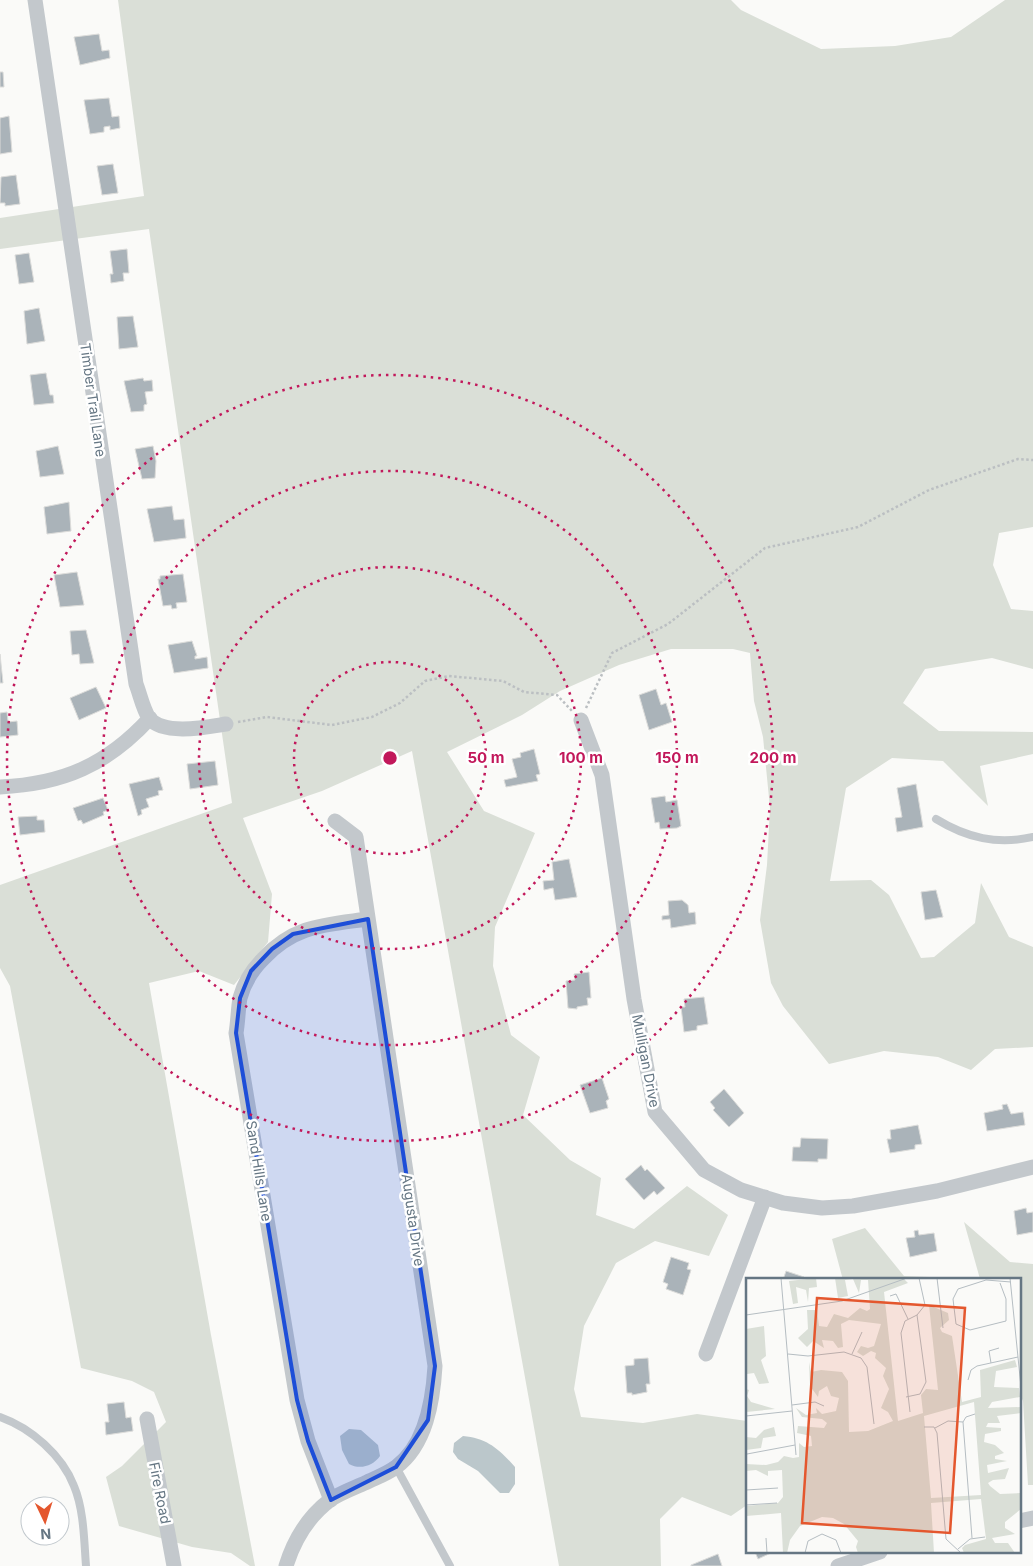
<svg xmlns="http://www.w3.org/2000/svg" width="1033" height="1566" font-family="Inter,sans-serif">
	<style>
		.green { fill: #dadfd7 }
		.water { fill: #bbc7cb }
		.building { fill: #aab3b9; stroke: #dcdcda }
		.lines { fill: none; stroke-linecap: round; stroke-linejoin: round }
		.path { stroke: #bbbfc2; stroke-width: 2.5; stroke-dasharray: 2.5 2.5; stroke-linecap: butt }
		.service { stroke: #c3c8cc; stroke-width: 8 }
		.minor { stroke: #c3c8cc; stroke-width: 15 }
		.marked { fill: #1d4ed8; fill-opacity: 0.2; stroke: #1d4ed8; stroke-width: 4; stroke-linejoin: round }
		.ring { fill: none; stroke: #c2185b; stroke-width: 2.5; stroke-dasharray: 2.5 5 }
		.labels { text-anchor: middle; stroke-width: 5; stroke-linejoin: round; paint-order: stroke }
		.street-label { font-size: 14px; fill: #657683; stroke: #fff }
		.inset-road { fill: none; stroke: #b5bdc2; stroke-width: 1 }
		.view { fill: #e4572e; fill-opacity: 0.15; stroke: #e4572e; stroke-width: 2.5 }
		.inset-edge { fill: none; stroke: #657683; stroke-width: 2.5 }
		.centre { fill: #c2185b; stroke: #fff; stroke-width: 2.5 }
		.ring-label { font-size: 15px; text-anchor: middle; font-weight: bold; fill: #c2185b; stroke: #fff; stroke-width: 5; stroke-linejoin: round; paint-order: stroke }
	</style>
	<rect width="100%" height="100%" fill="#fafaf8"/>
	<path class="green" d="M118,0H731L741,10L821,49L895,46L951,37L1005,0H1033V527L999,533L993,565L1011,609L1033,611V669L992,658L925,669L903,703L939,731L1033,732V754L980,766L988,806L943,761L892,758L846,788L830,881L871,880L889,895L921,958L934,957L975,923L981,883L1009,937L1033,947V1047L995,1049L971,1070L938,1057L884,1051L829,1064L783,1006L771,983L760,920L767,865L770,808L763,737L754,701L750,653L733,649H671L619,665L560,691L522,715L447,752L484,811L535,833L495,927L493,966L511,1035L540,1057L523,1115L570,1160L601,1178L596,1215L634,1229L687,1186L728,1215L709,1256L655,1241L616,1263L584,1326L574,1389L581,1417L643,1423L697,1414L747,1421V1505L731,1516L682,1497L660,1519L661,1566H559L412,751L322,791L243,818L272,894L268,942L234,985L199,971L149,983L211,1335L255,1566H250L231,1553L192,1547L119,1526L106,1477L122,1466L166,1422L154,1392L132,1381L81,1368L10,986L0,968V885L232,803L149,229L0,249V218L144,196Z
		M964,1222L1010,1262L1033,1264V1485H1028L1023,1401L1019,1392V1280H843L832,1239L865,1228L904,1276L980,1279Z"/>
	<path class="water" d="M349,1429L361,1430L378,1445L380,1456C373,1466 360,1470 349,1464L342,1450L340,1436Z
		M463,1436C487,1438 499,1449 515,1467V1484L509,1493H500L478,1471L458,1459L453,1452L454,1443Z"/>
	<path class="building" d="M99,34L102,51L109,50L110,58L80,65L74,37Z
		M0,72H3L4,87H0Z
		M109,98L112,117L119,116L120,128L110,130V126L104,127V132L90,134L84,100Z
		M9,116L12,152L0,154V118Z
		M113,164L118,193L102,195L97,166Z
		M16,175L20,204L5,206V203H0L1,177Z
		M127,249L129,273H123L124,281L111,283L110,274H113L110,251Z
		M29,253L34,282L19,284L15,255Z
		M39,308L45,341L27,344L24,311Z
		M133,316L138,347L119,349L117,317Z
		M46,373L50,395H53L54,403L34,405L30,375Z
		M143,378L144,381L152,380L153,391L145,392L147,404L144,405V411L131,412L124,381Z
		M58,446L64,474L40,477L36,451Z
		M153,446L156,461L155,478L142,479L135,449Z
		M69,502L71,531L47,534L44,507Z
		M172,506L174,520L184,519L186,538L154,542L147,509Z
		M77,572L84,605L60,607L54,575Z
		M183,574L187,602L176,603L177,608L172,609L171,605L163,606L158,579H160V576Z
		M86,630L94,663L80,664L79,654L72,655L70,631Z
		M192,641L197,656H195V659L207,657L208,668L174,673L168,645Z
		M0,654L3,683H0Z
		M96,687L106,708L79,720L70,698Z
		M656,689L661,705L666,703L672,722L649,730L639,695Z
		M7,712L8,722L17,721L18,735L0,737V713Z
		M534,749L540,774L536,775L538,781L506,787L504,780L517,777L512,759L521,757L520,753Z
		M215,761L218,785L190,789L187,764Z
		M159,777L163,790L158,791L159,795L146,799L149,807L141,810L142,814L138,816L129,784Z
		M916,784L923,827L897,832L895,818L902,817L897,788Z
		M665,796L666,802L677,800L681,826L677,828L660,829L659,822L655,823L651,798Z
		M103,798L108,810L103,812L104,815L83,824L81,820L78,821L73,808Z
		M37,816V820H44L45,832L20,835L18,817Z
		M569,859L577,897L555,900L553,888L544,890L543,881L554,880L552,862Z
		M936,890L943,917L925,920L921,892Z
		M682,900L688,905L689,913L695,912L696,924L671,928L670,919L662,920V916L669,915L668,901Z
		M589,972L591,998H587L588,1005L577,1007V1009L568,1008L566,981L575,980L574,974Z
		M704,997L708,1024L697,1026V1030L684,1032L681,1007H685L684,999Z
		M602,1078L609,1099L606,1101L608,1108L590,1113L580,1085Z
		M724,1089L744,1113L729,1127L713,1110L715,1108L710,1102Z
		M1007,1104L1011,1114L1023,1112L1025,1125L987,1131L984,1113L1003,1109L1002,1105Z
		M918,1125L922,1144L915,1145V1149L890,1153L887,1139H891L890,1130Z
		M801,1138L828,1139L827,1159H818V1162L792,1161L793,1147H800Z
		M641,1165L645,1171L647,1169L665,1188L657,1195L654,1191L644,1200L625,1179Z
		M1026,1208L1027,1213L1033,1212V1232L1017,1235L1014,1211Z
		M918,1230L919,1235L934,1233L937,1251L910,1257L906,1238L915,1237L914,1231Z
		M671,1257L689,1263L687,1269L691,1270L683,1295L666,1289L668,1284L663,1282Z
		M786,1271L804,1277L803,1280H780H783Z
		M648,1358L650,1384H646L647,1392L632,1395V1393H627L625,1366L634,1365V1359Z
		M124,1402L126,1418L131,1417L133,1431L106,1435L105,1422H109L107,1404Z
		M755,1552H773L758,1559Z
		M718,1554L722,1566H691V1565Z"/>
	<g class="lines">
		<path class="path" d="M586,708L612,653L668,624L765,548L858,527L929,490L1018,459L1033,460
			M238,722L267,717L332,725L372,717L400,703L425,681L449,676L503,681L524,692L557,695L572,711"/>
		<path class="service" d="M936,819C967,838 997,845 1033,837
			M0,1417C31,1428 62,1455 74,1486C84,1510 84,1540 86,1566
			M396,1467L450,1566"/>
		<path class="minor" d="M35,0L136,684C140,694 143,709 149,718C164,736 207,727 226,724
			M581,720L602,775L634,999L655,1112L704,1170L741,1190L783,1203L822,1208L853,1206L937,1191L1033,1167
			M0,787C63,784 107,765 150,718
			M706,1354L765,1197
			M147,1419L174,1566
			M331,1500L308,1441L297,1400L236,1033C238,1022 238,1009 240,998C244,983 252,970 263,959C294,925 325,925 368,919
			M1019,1521L1033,1518
			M286,1566C294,1540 309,1516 330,1500C340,1493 354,1488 365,1483C375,1478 387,1474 396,1467C426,1445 433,1401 435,1366L356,837L335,821
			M838,1566L880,1552"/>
	</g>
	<path class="marked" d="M368,919L435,1366L428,1420L396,1467L331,1500L308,1441L297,1400L236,1033L240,998L251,971L272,949L293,934Z"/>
	<g class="ring">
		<circle cx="390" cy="758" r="96"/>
		<circle cx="390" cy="758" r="191"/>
		<circle cx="390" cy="758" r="287"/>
		<circle cx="390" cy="758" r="383"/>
	</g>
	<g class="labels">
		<g class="street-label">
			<text transform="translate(93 400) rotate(82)" y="5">Timber Trail Lane</text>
			<text transform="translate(646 1061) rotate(79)" y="5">Mulligan Drive</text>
			<text transform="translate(259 1171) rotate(81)" y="5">Sand Hills Lane</text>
			<text transform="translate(413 1220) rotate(82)" y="5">Augusta Drive</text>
			<text transform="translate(160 1493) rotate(79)" y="5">Fire Road</text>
		</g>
	</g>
	<g transform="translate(746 1278)">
		<rect width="275" height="275" fill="#fafaf8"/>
		<path d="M70,0L71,9L63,10L62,24L60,12L50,9L52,25L47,26L43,3ZM89,0H157L162,5L138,14L152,143L177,135L175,117L180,111L192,112L183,27L202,35L203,42L194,50L196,54L206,58L216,124L235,119L234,92L269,82L271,89L250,93L248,109L273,110L274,119L246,124L242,130L275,129V135L251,138L254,145H242L240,149L255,150V153L239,156L238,164L249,167L258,175L249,178V181L261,183L241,187L242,195L263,190L259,201L247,202L242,205L244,208L254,216L275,215V231L259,244V250L269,256L246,260L249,265H262L269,275H218L216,270L219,267L240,261L235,221L185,225L188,275H112L110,269L112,263L98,246L87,240L76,239L54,248L44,262L41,275H37L35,235L0,238V228L32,225L37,219L36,192L22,193V198L10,192L0,193V186L20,187L32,184L38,178L47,180L53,179V165L58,169L66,168L65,158L51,155L52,148L78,150L81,145L76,141L56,139L50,130L60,137L71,135L70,130L76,136L90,133L93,120L85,118L81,108L73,113L72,119L64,108L63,84L65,94L75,92L96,94L102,103L103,154L122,153L147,143L142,134L135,130L143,111L137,98L140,90L129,80L130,75L125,73L117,78L111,74L115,68L122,70L128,68L135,46L103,42L95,46L97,69L92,70L87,63L76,62L78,70L67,63L61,69L52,60L62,51L61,32H71L73,48L81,49L88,36L102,40L114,30L121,33L124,31L122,2H115L113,15L107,1L99,2L102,18L92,20ZM228,124L235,217L185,220L178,138ZM18,48L20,78L15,82L23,105L13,106L8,95L1,96L0,99V51ZM0,111L3,112L1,118L5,124L29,131L0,134ZM28,149L30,158L17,160L15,170L0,172V159L10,160L18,152Z" fill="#dadfd7" fill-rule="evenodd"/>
		<path class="inset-road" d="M35,0L50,177M191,0L197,50M264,0L275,109M254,5L260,21V43L224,52L210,46L207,21L212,11L240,2L265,4M144,18L150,16L162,41M0,37L96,23L161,0M42,76L62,78L98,74L115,80L121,89L128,146M106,76L116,54M245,85L243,73L253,70M222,102L225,92L231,88L272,79M160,119L174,116L180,104L171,37M46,127L69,124L78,128M164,134L155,55L159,43L171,37L179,27L173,0M0,138L46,133M178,149H188L191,155L200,261L215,275M189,150L202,143L217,144M1,176L49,167M0,212L32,210M0,227L31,225M20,260L21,275M226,260L217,144L220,139L229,136M212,271L224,261L239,259M59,275L62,263L76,256L90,262L95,275"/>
		<path class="view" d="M71,20L219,30L204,255L56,245Z"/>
		<rect width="275" height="275" class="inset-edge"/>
	</g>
	<circle cx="390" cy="758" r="8" class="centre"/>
	<g class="ring-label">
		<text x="486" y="763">50 m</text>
		<text x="581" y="763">100 m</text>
		<text x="677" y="763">150 m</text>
		<text x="773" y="763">200 m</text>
	</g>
	<g transform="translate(45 1521) rotate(176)"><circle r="24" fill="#ffffff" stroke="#c1c8cd"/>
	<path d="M0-4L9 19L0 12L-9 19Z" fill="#e4572e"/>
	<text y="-8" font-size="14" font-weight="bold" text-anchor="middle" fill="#657683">N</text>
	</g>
</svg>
